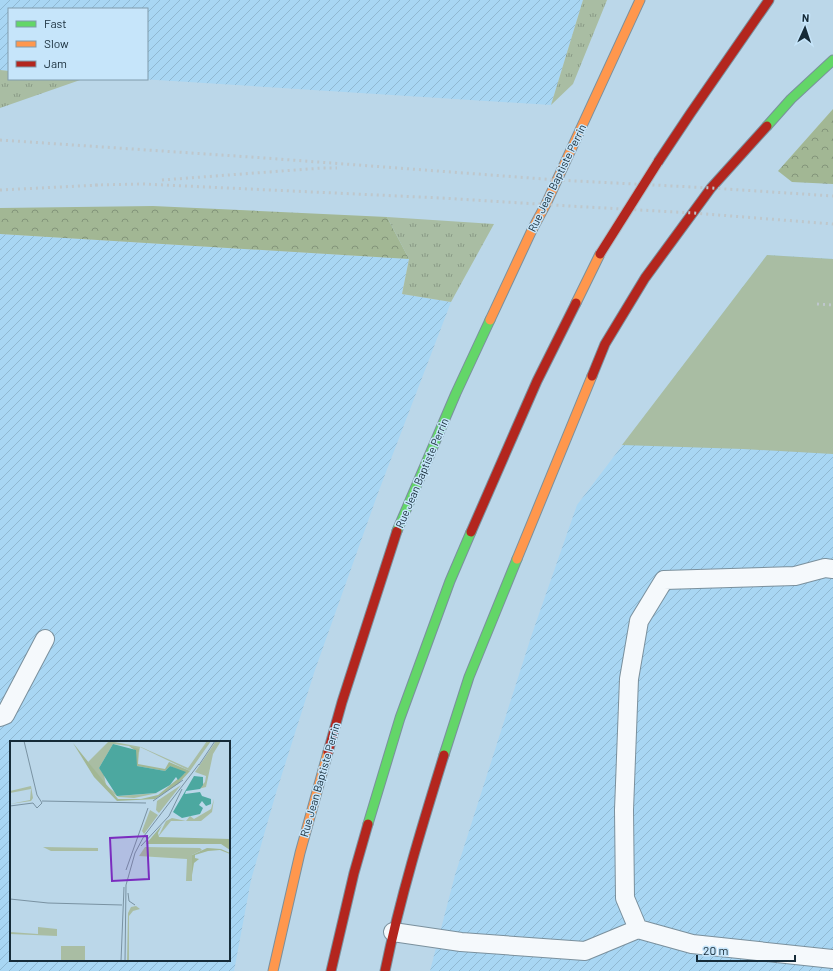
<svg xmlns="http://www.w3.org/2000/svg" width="833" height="971" font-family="Barlow,sans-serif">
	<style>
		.industrial { fill: url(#industrial-furrows); fill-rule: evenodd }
		.grass { fill: url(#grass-tufts) }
		.forest { fill: url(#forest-crowns) }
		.park { fill: #a9bda3 }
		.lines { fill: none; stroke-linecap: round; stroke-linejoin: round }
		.lane-casing { stroke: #7a909d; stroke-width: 20 }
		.fast-casing { stroke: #7a909d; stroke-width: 11 }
		.slow-casing { stroke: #7a909d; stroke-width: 11 }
		.jam-casing { stroke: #7a909d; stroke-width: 11 }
		.lane { stroke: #f5f9fc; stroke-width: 18 }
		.fast { stroke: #63d668; stroke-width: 9 }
		.slow { stroke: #ff974d; stroke-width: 9 }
		.jam { stroke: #b3261e; stroke-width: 9 }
		.rail { stroke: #bec7cc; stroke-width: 3; stroke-dasharray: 2 4; stroke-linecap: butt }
		.jam-bridge-casing { stroke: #a7b7c0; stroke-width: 11; stroke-linecap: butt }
		.jam-bridge { stroke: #b3261e; stroke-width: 9 }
		.labels { text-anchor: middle; stroke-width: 3; stroke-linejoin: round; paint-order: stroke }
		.street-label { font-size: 11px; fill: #162b38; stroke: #c6e5fa }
		.inset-road { fill: none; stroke: #7992a2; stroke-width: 1 }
		.view { fill: #7b2cbf; fill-opacity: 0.15; stroke: #7b2cbf; stroke-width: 2 }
		.inset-edge { fill: none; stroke: #162b38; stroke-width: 2 }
	</style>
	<defs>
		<pattern id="industrial-furrows" width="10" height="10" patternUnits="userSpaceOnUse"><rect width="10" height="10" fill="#a8d6f3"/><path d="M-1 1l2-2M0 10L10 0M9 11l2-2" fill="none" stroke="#90b8d1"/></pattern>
		<pattern id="grass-tufts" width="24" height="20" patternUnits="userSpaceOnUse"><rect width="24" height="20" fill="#a9bda3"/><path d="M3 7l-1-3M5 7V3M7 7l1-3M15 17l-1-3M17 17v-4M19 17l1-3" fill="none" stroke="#899a86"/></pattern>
		<pattern id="forest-crowns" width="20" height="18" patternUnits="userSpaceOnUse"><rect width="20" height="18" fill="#a2b794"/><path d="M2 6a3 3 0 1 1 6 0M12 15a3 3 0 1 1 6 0" fill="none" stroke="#83957a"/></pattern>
	</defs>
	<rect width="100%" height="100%" fill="#bbd7e9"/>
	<path class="industrial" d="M0,0H583L551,105L141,79H147V9H9V71L0,70Z
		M0,234L409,259L402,294L451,302L378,493L315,670L276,793L251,880L234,971H0ZM11,742H229V960H11Z
		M767,255L833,259V971H430L455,875L532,634L577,505Z"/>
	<path class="grass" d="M583,0H607L573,84L551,105Z
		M0,70L9,71V79H83L0,108Z
		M387,217L494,224L451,302L402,294L409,259Z"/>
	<path class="forest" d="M833,109V184L792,182L778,171Z
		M153,206L387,217L409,259L0,234V208Z"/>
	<path class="park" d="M767,255L833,259V454L743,449L622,445Z"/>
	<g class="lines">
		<g class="lane-casing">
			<path id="lane" d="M833,569L825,568L795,576L664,580L639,621L629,679L624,810L625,898L638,929L692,944L833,959
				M0,717L5,715L45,639
				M393,932L461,942L585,951L638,929"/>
		</g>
		<g class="fast-casing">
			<path id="fast" d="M767,126L791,99L833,60
				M397,531L456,393L490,320
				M444,755L469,677L517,559
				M368,824L400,718L450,581L471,532"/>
		</g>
		<g class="slow-casing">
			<path id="slow" d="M576,303L600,254
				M490,320L532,230L546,204L640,0
				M517,559L592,376
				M273,971L300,853L328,752"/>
		</g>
		<g class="jam-casing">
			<path id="jam" d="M658,162L690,114L769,0
				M592,376L605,344L645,278L711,188L767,126
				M471,532L537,381L576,303
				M328,752L342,702L397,531
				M331,971L354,873L368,824
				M385,971C400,898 422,826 444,755"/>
		</g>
		<use href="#lane" class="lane"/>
		<use href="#fast" class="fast"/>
		<use href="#slow" class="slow"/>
		<use href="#jam" class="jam"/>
		<path class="rail" d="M0,140L265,158L557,180L711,188L833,196
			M162,180L322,168H337
			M95,185L143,184L441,198L569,206L693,213L833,224
			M0,190L100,185
			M817,304L833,305"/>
		<g class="jam-bridge-casing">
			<path id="jam-bridge" d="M600,254L658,162"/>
		</g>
		<use href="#jam-bridge" class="jam-bridge"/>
	</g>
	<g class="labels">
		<g class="street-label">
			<text transform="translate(557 178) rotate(-64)" y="4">Rue Jean Baptiste Perrin</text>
			<text transform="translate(422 473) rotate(-67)" y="4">Rue Jean Baptiste Perrin</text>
			<text transform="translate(320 780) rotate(-74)" y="4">Rue Jean Baptiste Perrin</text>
		</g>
	</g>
	<g transform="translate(10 741)">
		<rect width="220" height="220" fill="#bbd7e9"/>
		<path d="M99,0L131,6L178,27L197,0H201L180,30L130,6L127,23L129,11L119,5L103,3L89,27L94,34L96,44L109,55L148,52L124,57L109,56L104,53L95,43L78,21ZM206,0H211L203,13L196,46L188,48L195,41L196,35L185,31ZM171,44L149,72L146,69L147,60ZM21,45L23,57L21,60L0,63L20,59L21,48L0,52V50ZM204,58L202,71L191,80H161L148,96L156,80L162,77L176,80L180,75L184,78L201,68ZM140,69L148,74L134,93L132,90ZM33,106L88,107V110H41ZM126,165L130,168L123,170L119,175V220H117L118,172L121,166ZM28,186L47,188V195L0,193V191L28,193ZM51,205H75V220H51Z" fill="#a9bda3"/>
		<path d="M63,2L108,58H131L148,54L175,32L160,25L155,30L127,25L125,21L126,10L119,5L129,8L128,23L155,28L159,21L180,30L168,43L145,58L107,60L84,36ZM152,84L148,92L149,96L220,98V109L211,103H136ZM197,107L211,108L220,112V113L210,109L198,110L185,114V117L189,118L184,122L182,134V114Z" fill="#a2b794"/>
		<path d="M135,106L190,107L192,109L182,114V140H176L177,118L129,115Z" fill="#a9bda3"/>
		<path d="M103,3L126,9L127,25L155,30L160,25L176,31L168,39L166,36L160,44L146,52L107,55L89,27ZM184,35L193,36V44L190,48L176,50L175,53L190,51L192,55L201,58V63L196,65L192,60L189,64L193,67L190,73L172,77L163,71Z" fill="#4ca8a0"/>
		<path class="inset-road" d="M14,0L27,54L32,62L27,67L23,62M189,24L205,0M32,60L136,62M143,60L173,39M0,65L23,62M131,105L159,75L172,48M116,129L138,67M118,152L119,160L125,164M0,158L38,162L112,164M111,220L114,146M115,220L116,144L125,112L134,95L189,23"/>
		<path class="view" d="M137,95L139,138L102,140L100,97Z"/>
		<rect width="220" height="220" class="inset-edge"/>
	</g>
	<rect x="8" y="8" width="140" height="72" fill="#c6e5fa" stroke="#809bac"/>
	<rect x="16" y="21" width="20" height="6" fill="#63d668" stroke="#809bac"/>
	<text x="44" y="28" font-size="12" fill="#162b38">Fast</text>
	<rect x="16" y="41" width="20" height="6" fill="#ff974d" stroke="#809bac"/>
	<text x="44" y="48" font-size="12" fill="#162b38">Slow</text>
	<rect x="16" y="61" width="20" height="6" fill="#b3261e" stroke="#809bac"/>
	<text x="44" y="68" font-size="12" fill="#162b38">Jam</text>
	<g transform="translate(805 28) rotate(3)" stroke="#c6e5fa" stroke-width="3" paint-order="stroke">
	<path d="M0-3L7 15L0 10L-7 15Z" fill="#162b38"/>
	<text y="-6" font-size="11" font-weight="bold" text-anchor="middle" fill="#162b38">N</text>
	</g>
	<path d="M697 955v6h98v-6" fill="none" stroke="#162b38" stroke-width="2"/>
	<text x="703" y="955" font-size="12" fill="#162b38" stroke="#c6e5fa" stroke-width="3" paint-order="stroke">20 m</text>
</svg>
